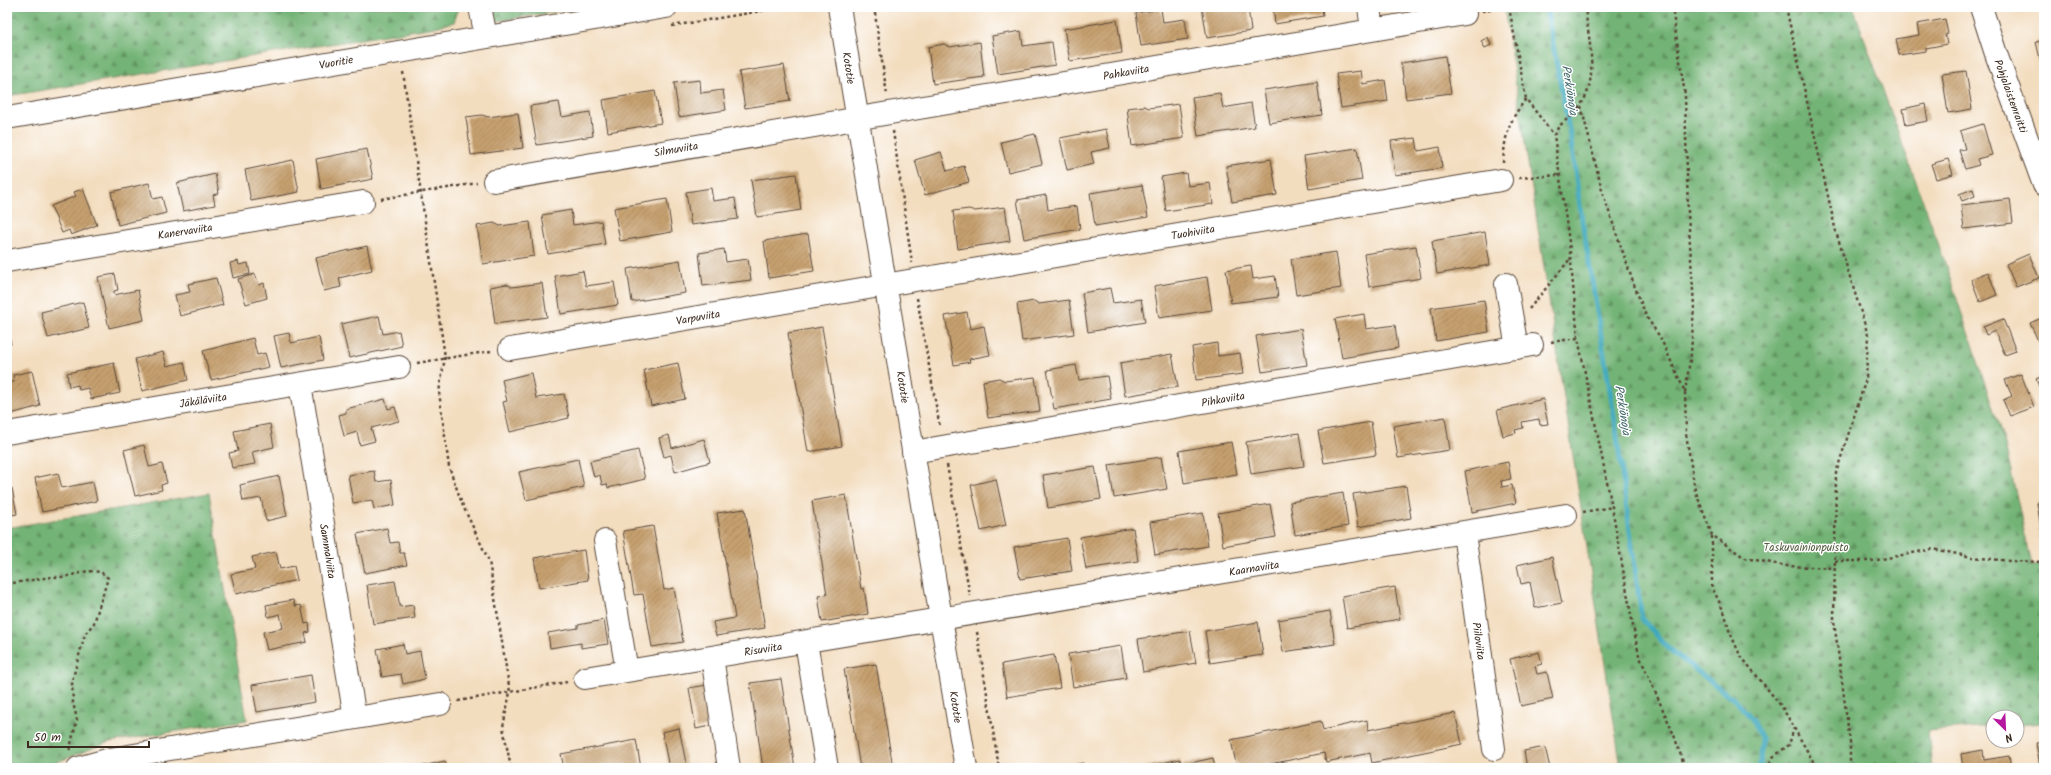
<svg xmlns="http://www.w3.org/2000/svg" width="2051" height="775" font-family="Kalam,sans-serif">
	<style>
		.forest { fill: url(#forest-firs); stroke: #576f4a }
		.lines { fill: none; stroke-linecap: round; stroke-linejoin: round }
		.stream { stroke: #3ea8be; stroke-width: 5 }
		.building { fill: url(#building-hatch) }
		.minor-casing { stroke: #574536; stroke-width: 24 }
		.path { stroke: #574536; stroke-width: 2.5; stroke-dasharray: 3 3; stroke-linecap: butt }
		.minor { stroke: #fff; stroke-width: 22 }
		.labels { text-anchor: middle; stroke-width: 3; stroke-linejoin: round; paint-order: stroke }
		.street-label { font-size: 11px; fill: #3b2a1e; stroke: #fff }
		.park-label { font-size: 11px; fill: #545c3e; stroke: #fff }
		.water-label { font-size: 12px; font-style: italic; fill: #3c6366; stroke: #fff }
	</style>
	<defs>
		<pattern id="forest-firs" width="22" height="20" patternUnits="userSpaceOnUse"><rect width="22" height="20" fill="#73b476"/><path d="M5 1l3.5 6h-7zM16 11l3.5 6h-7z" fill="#609360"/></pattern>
		<pattern id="building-hatch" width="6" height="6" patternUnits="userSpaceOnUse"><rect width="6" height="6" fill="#c6a070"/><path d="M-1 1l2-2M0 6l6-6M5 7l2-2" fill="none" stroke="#a2835b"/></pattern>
	</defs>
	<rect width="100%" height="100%" fill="#fff"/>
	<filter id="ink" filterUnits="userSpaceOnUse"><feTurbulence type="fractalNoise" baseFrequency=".025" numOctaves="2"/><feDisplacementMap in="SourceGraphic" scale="8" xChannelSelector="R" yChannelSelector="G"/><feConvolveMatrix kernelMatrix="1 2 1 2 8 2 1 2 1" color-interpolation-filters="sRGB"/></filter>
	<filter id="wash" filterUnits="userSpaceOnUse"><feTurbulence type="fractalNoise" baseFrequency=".012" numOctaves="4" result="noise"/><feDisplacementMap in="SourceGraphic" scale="16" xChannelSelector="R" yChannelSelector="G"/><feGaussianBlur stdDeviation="0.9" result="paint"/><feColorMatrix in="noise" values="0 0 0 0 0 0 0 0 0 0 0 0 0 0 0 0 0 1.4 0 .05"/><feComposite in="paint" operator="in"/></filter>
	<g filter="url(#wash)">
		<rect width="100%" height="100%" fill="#f3ddbf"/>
		<path class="forest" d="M7,7H459V8L454,22L435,27L7,96Z
			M494,7H585L497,21Z
			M1504,7H1853L1941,251L2004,441L2032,565L2044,564V723L2017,725V717H1993V726L1928,731L1932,768H1621Z
			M209,493L247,720L109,742L41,768H7V528Z"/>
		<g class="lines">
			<path class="stream" d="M1546,7L1570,135L1582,220L1614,415L1642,619L1669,649L1736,701L1753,720L1761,737L1760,768"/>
		</g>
		<g id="blocks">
			<path class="building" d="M1202,7H1248L1251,31L1207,38Z
				M1273,7H1322L1323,16L1275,24Z
				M1161,9L1163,22L1185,19L1188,39L1141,46L1136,13Z
				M1945,19L1948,34L1945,35L1947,44L1926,48V51L1899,55L1896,39L1919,35L1917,24Z
				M1117,20L1122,53L1070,61L1064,29Z
				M1021,31L1023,46L1052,42L1055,65L998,74L992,36Z
				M1488,37L1491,45L1485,48L1481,41Z
				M2044,40V71H2043L2036,42Z
				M980,42L984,77L933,84L928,47L944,44L950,47Z
				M1445,56L1451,93L1406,99L1401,63Z
				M784,65L790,101L745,108L739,72Z
				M1361,71L1363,84L1385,80L1388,101L1341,108L1336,74Z
				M1966,71L1972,109L1948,113L1942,74Z
				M700,80L701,93L723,90L726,110L679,117L674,83Z
				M1317,82L1322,115L1269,123L1264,90Z
				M655,91L661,123L608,132L603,100Z
				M1220,93L1223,108L1251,103L1255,127L1198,136L1192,97Z
				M559,102L562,117L590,112L593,136L537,145L530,106Z
				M1179,104L1184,138L1132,146L1127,108L1144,106L1149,108Z
				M1925,104L1928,121L1906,125L1903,109Z
				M518,113L523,148L471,155L466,117L482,115L488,117Z
				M1983,124L1992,155L1977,159L1979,165L1965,169L1959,150L1965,149L1960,131Z
				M1106,129L1110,148L1091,152L1094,164L1067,170L1060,138Z
				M1035,134L1042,164L1008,172L1001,142Z
				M1416,138L1418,151L1440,147L1442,168L1395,175L1391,141Z
				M1357,148L1362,180L1309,189L1304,156Z
				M367,149L373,179L321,189L316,159Z
				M941,152L947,171L964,166L969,182L925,195L915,160Z
				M1271,159L1277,195L1232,202L1226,166Z
				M1948,159L1953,174L1936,179L1931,164Z
				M293,160L299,192L251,201L245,170Z
				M1186,173L1188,186L1210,183L1213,204L1166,211L1161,177Z
				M215,174L219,193L213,195L215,205L183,211L177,183Z
				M796,174L801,210L757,217L751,180Z
				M149,183L153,199L162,197L166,213L118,225L111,192Z
				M1142,185L1148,217L1095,226L1090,193Z
				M711,188L713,201L735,198L738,219L691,225L686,192Z
				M83,189L97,225L71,235L69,230L62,233L51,206L76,196L74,192Z
				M1973,189L1975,196L1962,201L1959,194Z
				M1046,195L1048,210L1077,206L1080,229L1024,239L1017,200Z
				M667,199L672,232L620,241L614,208Z
				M2010,199L2013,223L1964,229L1961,205Z
				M1005,207L1010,241L958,249L953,211L969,209L975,211Z
				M571,210L573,225L601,221L605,244L548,254L542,215Z
				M530,222L534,256L483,264L477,226L494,223L500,226Z
				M1485,232L1490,265L1437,274L1432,241Z
				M808,234L814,271L769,278L764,241Z
				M367,246L372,270L339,278L341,287L324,291L316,258Z
				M1416,246L1421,278L1369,287L1364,254Z
				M724,249L726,262L748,259L751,280L703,286L699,253Z
				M1336,252L1341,288L1296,295L1291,259Z
				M2029,254L2039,278L2016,287L2006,264Z
				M680,260L685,293L632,302L627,269Z
				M238,261L239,265L248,263L250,274L233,278L230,263Z
				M1251,266L1253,279L1275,276L1278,297L1231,303L1226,270Z
				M583,271L586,286L614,282L618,305L561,314L555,276Z
				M1988,272L1997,295L1980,302L1971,279Z
				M115,274L118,290L114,291V295L138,290L144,320L109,328L98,277Z
				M255,274L259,285L264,283L267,298L246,304L238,279Z
				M1207,277L1212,310L1159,318L1154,286Z
				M216,278L223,305L180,316L175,295L190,292L188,284Z
				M542,283L547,317L495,324L490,287L507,284L512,287Z
				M1110,288L1113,303L1141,299L1145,322L1088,332L1082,293Z
				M1069,300L1074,334L1022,341L1017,304L1034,301L1039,304Z
				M1484,300L1489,332L1436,341L1431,308Z
				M83,302L89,328L48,338L41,312Z
				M967,312L970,329L984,326L990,355L969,359L970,362L954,365L945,316Z
				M1364,314L1366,329L1395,325L1398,348L1342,358L1335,319Z
				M379,316L383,334L399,331L402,346L349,358L341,324Z
				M2044,317V341L2039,343L2030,323Z
				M2003,319L2016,351L2005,355L1995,331L1986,335L1983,327Z
				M7,327L11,344L7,345Z
				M822,327L842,446L808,452L788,333Z
				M1301,329L1307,365L1262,372L1256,336Z
				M289,333L291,343L319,337L323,360L281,368L274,336Z
				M253,338L257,355L265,353L269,367L211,380L203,351Z
				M1217,343L1218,356L1240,353L1243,374L1196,380L1192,347Z
				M163,352L167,366L184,362L188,380L142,391L135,359Z
				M1172,354L1178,387L1125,396L1120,363Z
				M114,363L120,393L91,399L88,388L79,390L78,385L69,387L67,373Z
				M678,363L685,399L651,406L644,370Z
				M1076,365L1079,380L1107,376L1111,399L1054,409L1047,370Z
				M32,371L40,406L7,415V383L14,382L13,375Z
				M531,373L536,398L564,394L569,418L510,432L503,402L507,401L502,380Z
				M2021,374L2034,407L2010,416L2003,400L2012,396L2005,380Z
				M2044,376V393L2042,394L2036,379Z
				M1035,377L1040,411L988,418L983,381L999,378L1005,381Z
				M385,399L388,409L395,407L399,421L371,428L375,441L360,445L357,432L344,436L339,415L346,413V409Z
				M1543,399L1548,424L1540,425L1539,419L1522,422L1523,428L1515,430L1516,433L1503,436L1497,410Z
				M1445,417L1450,450L1398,458L1393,426Z
				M1371,422L1376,455L1324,463L1318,431Z
				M270,424L274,447L252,452L255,464L232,468L229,453L238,451L234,431Z
				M1299,433L1304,466L1251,474L1246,442Z
				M669,435L672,448L704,439L710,462L675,472L671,455L664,457L659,438Z
				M1231,442L1237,474L1184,483L1179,451Z
				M144,445L149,467L162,464L167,483L161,485L162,490L135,496L124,450Z
				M638,450L645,479L608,488L607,484L602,485L600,475L594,477L590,461Z
				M1161,457L1167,489L1114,498L1109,465Z
				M578,459L584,487L526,500L519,472Z
				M1508,462L1511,479L1501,481L1502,487L1512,485L1516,503L1472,512L1465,471Z
				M1095,467L1101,499L1048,508L1043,475Z
				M374,471L376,482L391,480L395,505L374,509L372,500L353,503L348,475Z
				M58,473L62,488L93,482L97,501L42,512L35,478Z
				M279,476L287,516L266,521L261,498L243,501L240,485Z
				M996,479L1006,525L981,531L971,485Z
				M1406,486L1411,518L1358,527L1353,494Z
				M12,488L17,514L7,516V489Z
				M1343,493L1348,526L1295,535L1290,502Z
				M846,495L861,589L864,588L868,614L822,622L818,596L827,595L812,501Z
				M2044,502V542H2043L2037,503Z
				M1270,504L1276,537L1223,546L1218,513Z
				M745,509L765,628L716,636L713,622L735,618L717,513Z
				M1203,513L1208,546L1155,555L1150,522Z
				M653,526L664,590L674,588L683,642L652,647L643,594L634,595L623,531Z
				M387,528L390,543L398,542L400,553H404L407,565L365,573L357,534Z
				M1133,528L1138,561L1086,569L1080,537Z
				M1067,538L1072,571L1020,579L1014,547Z
				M584,550L588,580L539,588L534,558Z
				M276,552L280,569L294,566L297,580L236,594L231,574L255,569L252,557Z
				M1552,557L1562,603L1535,608L1530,582L1521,584L1517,565Z
				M395,581L400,607L413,605L415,618L373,624L367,585Z
				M1395,587L1400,619L1347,628L1342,596Z
				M293,600L295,606L301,605L305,624L309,623L310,632L305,633L307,642L267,650L263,632L283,628L280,614L268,617L266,605Z
				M1330,611L1335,644L1283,652L1278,620Z
				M604,620L608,644L581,648V643L550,648L548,633L578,628V625Z
				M1258,622L1263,655L1210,663L1205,631Z
				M1190,631L1196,663L1143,672L1138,639Z
				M403,644L405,654L420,651L425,679L403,684L401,674L382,677L377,649Z
				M1121,646L1126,678L1073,687L1068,654Z
				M1539,652L1542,664L1535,666L1537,674L1547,672L1553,699L1521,706L1510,659Z
				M1054,655L1060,688L1007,697L1002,664Z
				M876,664L893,768H860L844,669Z
				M311,675L315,702L257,712L252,685Z
				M781,679L795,768H763L750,683Z
				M707,685L714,725L696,729L689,688Z
				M1455,713L1462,744L1372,763L1370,753L1326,762L1324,753L1251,768H1237L1231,740L1321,721L1323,730L1367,720L1368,730Z
				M679,728L687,768H669L662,732Z
				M636,740L641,768H564L561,754Z
				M2044,742V768H2035L2040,766L2036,743Z
				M1545,747L1550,768H1527L1524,751Z
				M1983,750L1984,760L2009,756L2011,768H1963L1961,754Z
				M1213,758L1215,768H1140L1180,759L1181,765Z
				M445,761L447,768H419V767Z
				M1083,763L1084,768H1060V767Z"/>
		</g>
	</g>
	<g filter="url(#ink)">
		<use href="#blocks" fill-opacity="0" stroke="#574536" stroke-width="1"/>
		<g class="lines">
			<g class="minor-casing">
				<path id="minor" d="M480,7L486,37
					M839,7L966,768
					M1981,7L1996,54L2044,185
					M1372,30L1465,14
					M7,118L666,7
					M494,181L1372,30L1369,7
					M7,261L363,202
					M1506,284L1517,348
					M510,349L1501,180
					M300,384L355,718
					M7,433L399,367
					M913,452L1532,345
					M1464,533L1494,749
					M605,541L627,671
					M806,642L827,768
					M712,657L729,768
					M585,678L1566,515
					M78,768L110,759L440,704"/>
			</g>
			<path class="path" d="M874,7L887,95
				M1509,7L1526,99L1554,135
				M1585,7C1588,38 1600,79 1580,106C1572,118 1559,122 1554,135L1569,242L1578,338L1612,507L1633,626L1639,655L1674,735L1685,768
				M1672,7L1685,95L1688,213L1694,306L1691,354L1685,392
				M1786,7L1836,232L1868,335L1866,379L1836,473L1834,621L1850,742V768
				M1482,11L1500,7
				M672,26L784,7
				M403,72L445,357L439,392L449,467L463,506L489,561L510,692L503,727L511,768
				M1581,106L1603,194L1633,282L1646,316L1660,337L1685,392L1686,434L1695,490L1712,535L1745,558L1787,566L1835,568
				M893,131L912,263
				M1503,163C1505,135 1508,122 1526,99
				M1519,178L1558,175
				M381,199L477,183
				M917,298L940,428
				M1529,309L1570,259
				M1551,342L1578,338
				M417,363L491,351
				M947,465L970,596
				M1583,512L1612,507
				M1712,536V587L1725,614L1729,630L1740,655L1782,707L1817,768
				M1835,561H1872L1933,549L1972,557L2010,561L2044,562
				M7,584L51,577H64L88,571L101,572L108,578L94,623L85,634L72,681L73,703L77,719L69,752
				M977,632L999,768
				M458,701L567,682
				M1767,768L1773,757L1789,745L1794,728"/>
			<use href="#minor" class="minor"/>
		</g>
	</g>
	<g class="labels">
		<g class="street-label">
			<text transform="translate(336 62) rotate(-10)" y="4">Vuoritie</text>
			<text transform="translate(849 68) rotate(81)" y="4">Kototie</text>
			<text transform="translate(1126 72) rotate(-10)" y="4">Pahkaviita</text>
			<text transform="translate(2011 96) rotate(70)" y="4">Pohjalaistenraitti</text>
			<text transform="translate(676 149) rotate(-10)" y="4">Silmuviita</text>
			<text transform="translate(185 231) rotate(-9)" y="4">Kanervaviita</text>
			<text transform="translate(1193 232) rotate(-10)" y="4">Tuohiviita</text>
			<text transform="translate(698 317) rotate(-10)" y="4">Varpuviita</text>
			<text transform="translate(903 387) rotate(81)" y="4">Kototie</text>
			<text transform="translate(1223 399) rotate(-10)" y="4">Pihkaviita</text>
			<text transform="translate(203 400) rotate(-9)" y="4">Jäkäläviita</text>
			<text transform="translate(328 551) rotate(81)" y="4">Sammalviita</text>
			<text transform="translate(1254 568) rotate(-9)" y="4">Kaarnaviita</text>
			<text transform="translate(1479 641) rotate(82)" y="4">Piiloviita</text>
			<text transform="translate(763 649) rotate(-9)" y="4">Risuviita</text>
			<text transform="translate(956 707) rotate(81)" y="4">Kototie</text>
		</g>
		<g class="park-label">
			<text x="1806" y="551">Taskuvainionpuisto</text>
		</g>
		<g class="water-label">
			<text transform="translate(1570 90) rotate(81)" y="4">Perkiönoja</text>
			<text transform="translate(1623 410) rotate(81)" y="4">Perkiönoja</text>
		</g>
	</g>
	<rect width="2051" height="775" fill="none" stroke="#fff" stroke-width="24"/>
	<g transform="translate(2005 729) rotate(156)"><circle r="19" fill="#ffffff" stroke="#b1aaa5"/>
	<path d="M0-3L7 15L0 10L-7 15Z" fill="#b5179e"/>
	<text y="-6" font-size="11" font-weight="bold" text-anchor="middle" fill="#3b2a1e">N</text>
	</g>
	<path d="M28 741v6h121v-6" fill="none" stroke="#3b2a1e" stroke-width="2"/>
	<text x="34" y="741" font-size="12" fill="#3b2a1e" stroke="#ffffff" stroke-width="3" paint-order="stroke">50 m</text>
</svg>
